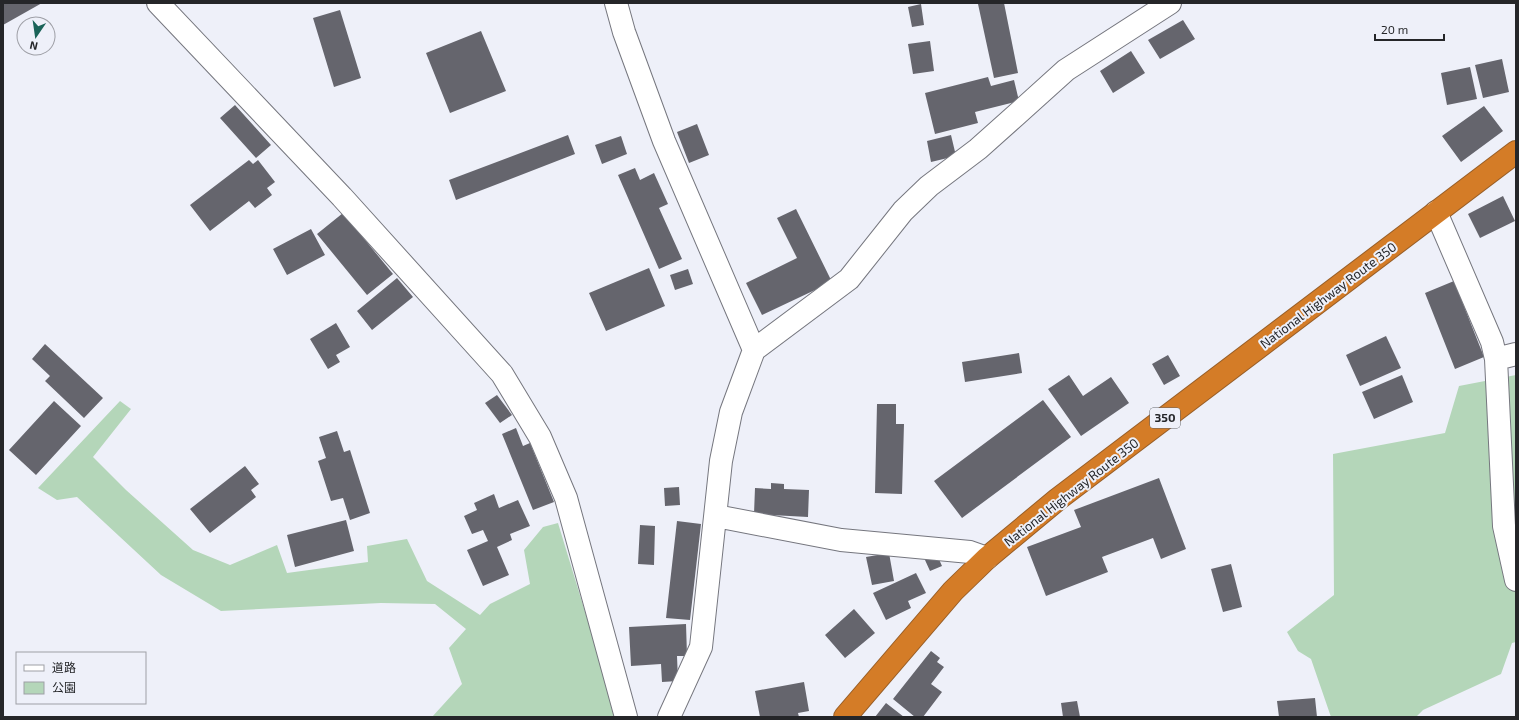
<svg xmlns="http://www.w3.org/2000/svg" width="1519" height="720" font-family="'Exo 2','Noto Sans JP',sans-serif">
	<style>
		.green { fill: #b4d6b9 }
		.building { fill: #65656d }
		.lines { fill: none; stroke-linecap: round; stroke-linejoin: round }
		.minor-casing { stroke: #75767e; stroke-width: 24 }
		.highway-casing { stroke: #975e28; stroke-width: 24 }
		.minor { stroke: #fff; stroke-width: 22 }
		.highway { stroke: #d47c27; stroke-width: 22 }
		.labels { text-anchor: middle; stroke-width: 4; stroke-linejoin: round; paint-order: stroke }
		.shield { fill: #eef0f9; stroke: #616367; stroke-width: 1 }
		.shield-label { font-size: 12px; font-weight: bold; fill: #252629 }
		.street-label { font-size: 13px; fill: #252629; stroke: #eef0f9 }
	</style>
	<rect width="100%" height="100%" fill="#eef0f9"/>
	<path class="green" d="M1516,375V642L1512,643L1501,674L1423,710L1416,717H1331L1311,659L1298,651L1287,632L1334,595L1333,454L1445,433L1459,386Z
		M120,401L131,409L93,457L126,490L193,550L230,565L277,545L287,573L368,562L367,546L407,539L427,581L480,615L490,604L530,584L524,550L543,527L558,523L600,661L614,717H432L462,684L449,648L466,629L435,604L381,603L221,611L161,575L77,497L57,500L38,488Z"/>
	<path class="building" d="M3,3H42L3,25Z
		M1004,3L1018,73L994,78L978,4Z
		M921,4L924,25L912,27L908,7Z
		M340,10L361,78L334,87L313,18Z
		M1183,20L1195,39L1160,59L1148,40Z
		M481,31L506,91L450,113L426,53Z
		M930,41L934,71L913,74L908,44Z
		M1131,51L1145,73L1113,93L1100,71Z
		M1502,59L1509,92L1483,98L1475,65Z
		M1470,67L1477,99L1447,105L1441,73Z
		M988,77L991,86L1014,80L1019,101L975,112L978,123L935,134L925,93Z
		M235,105L271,145L256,158L220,118Z
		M1484,106L1503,131L1461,162L1442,136Z
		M697,124L709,155L689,163L677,132Z
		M568,135L575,154L456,200L449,180Z
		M951,135L956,156L931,162L927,141Z
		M621,136L627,154L602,164L595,145Z
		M249,160L253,164L258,160L275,182L267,188L272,195L255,208L249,201L210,231L190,205Z
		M635,168L640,180L654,173L668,204L659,208L682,259L659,269L618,175Z
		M1503,196L1515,221L1480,238L1468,214Z
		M796,209L832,282L762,315L746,283L797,258L777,218Z
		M343,213L393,274L367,295L317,234Z
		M311,229L325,255L287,275L273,249Z
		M649,268L665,306L606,331L589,293Z
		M688,269L693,284L675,290L670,275Z
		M397,278L413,297L372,330L357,311Z
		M1454,281L1484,357L1455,369L1425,293Z
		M336,323L350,347L336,355L340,362L328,369L310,339Z
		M1386,336L1401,368L1360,386L1346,355Z
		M45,344L103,398L84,418L45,381L50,376L32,359Z
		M1019,353L1022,373L965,382L962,362Z
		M1168,355L1180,376L1164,385L1152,364Z
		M1069,375L1083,396L1111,377L1129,403L1081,436L1048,389Z
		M1402,375L1413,402L1374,419L1362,392Z
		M497,395L512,415L500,423L485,403Z
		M1043,400L1071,437L962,518L934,481Z
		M54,401L81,426L36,475L9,450Z
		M877,404H896V424H904L902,494L875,493Z
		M516,428L523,446L530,443L554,502L533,510L502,434Z
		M337,431L344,452L350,450L370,513L350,520L343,498L331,501L318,461L326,458L319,437Z
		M245,466L259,484L251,490L256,497L210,533L190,509Z
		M1159,478L1186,549L1161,559L1153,538L1102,557L1108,572L1046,596L1027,547L1081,527L1074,510Z
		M771,483L784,484V489L809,490L808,517L754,514L755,488L771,489Z
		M679,487L680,505L665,506L664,488Z
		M494,494L499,508L518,500L530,526L510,534L512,540L497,547L509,575L483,586L467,550L488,541L483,530L472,534L464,516L477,510L474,503Z
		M346,520L354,551L295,567L287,535Z
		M677,521L701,524L690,620L666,618Z
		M640,525L655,526L654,565L638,564Z
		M889,553L894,581L872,585L866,557Z
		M937,555L942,566L930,571L925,560Z
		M1231,564L1242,607L1223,612L1211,569Z
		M916,573L926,593L908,601L911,608L886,620L873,593Z
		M854,609L875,633L845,658L825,635Z
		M686,624L687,656H677L678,681L662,682L661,664L631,666L629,627Z
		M931,651L940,658L937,662L944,667L931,684L942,692L923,717H915L893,699Z
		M804,682L809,711L798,713L799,717H760L755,691Z
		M1315,698L1317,717H1279L1277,701Z
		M1077,701L1080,717H1063L1061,703Z
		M886,703L904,717H875Z"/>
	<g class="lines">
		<g class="minor-casing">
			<path id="minor" d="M158,3L342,197L502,374L540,437L566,498L626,717
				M616,3L624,32L664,141L754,350
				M1436,212L1492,342L1496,359L1504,526L1516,580
				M1496,359L1516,354
				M716,516L841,540L970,552L987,558
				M669,717L701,647L721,461L731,412L754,350L849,279L903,211L929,186L978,149L1015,116L1066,70L1170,3"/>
		</g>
		<g class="highway-casing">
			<path id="highway" d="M845,717L953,591L987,558L1058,499L1516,152"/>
		</g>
		<use href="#minor" class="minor"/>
		<use href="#highway" class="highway"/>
	</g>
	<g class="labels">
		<rect class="shield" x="1150" y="408" width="30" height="20" rx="3"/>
		<g class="shield-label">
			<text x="1165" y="422">350</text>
		</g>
		<g class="street-label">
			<text transform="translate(1328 295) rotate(-37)" y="5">National Highway Route 350</text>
			<text transform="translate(1071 492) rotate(-38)" y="5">National Highway Route 350</text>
		</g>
	</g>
	<rect width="1519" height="720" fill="none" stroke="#252629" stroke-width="8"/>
	<rect x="16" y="652" width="130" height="52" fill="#eef0f9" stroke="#9e9fa6"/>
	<rect x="24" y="665" width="20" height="6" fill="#ffffff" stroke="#9e9fa6"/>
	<text x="52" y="672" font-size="12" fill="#252629">道路</text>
	<rect x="24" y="682" width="20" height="12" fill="#b4d6b9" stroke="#9e9fa6"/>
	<text x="52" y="692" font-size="12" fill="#252629">公園</text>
	<g transform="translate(36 36) rotate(193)"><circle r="19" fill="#eef0f9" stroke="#9e9fa6"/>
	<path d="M0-3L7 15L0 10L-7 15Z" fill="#1a6358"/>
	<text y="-6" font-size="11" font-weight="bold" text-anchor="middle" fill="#252629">N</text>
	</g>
	<path d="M1375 34v6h69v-6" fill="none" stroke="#252629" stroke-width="2"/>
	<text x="1381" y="34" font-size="12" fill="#252629" stroke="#eef0f9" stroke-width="3" paint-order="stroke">20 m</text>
</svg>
